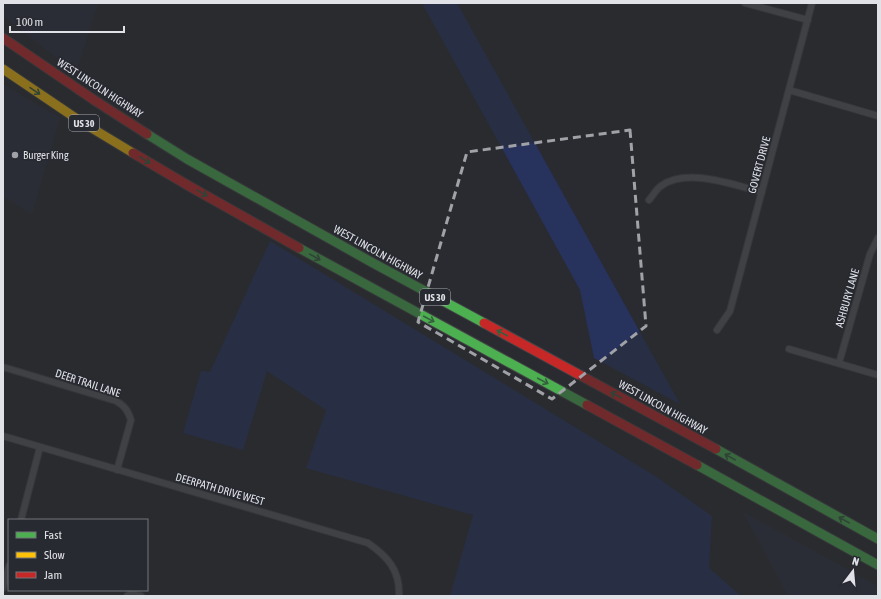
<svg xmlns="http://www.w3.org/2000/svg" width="881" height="599" font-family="'Asap Condensed',sans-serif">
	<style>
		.built { fill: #2c303c }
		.green { fill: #27325d }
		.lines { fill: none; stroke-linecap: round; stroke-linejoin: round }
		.street-casing { stroke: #454649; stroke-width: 8 }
		.fast-casing { stroke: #454649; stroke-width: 11 }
		.slow-casing { stroke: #454649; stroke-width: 11 }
		.jam-casing { stroke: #454649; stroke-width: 11 }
		.street { stroke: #5a5b5e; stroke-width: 6 }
		.fast { stroke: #4caf50; stroke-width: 9 }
		.slow { stroke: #ffc107; stroke-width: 9 }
		.jam { stroke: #c62828; stroke-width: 9 }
		.oneway { stroke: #365f3e }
		.marked { fill: none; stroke: #a0a2a7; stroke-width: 3; stroke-dasharray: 8 5; stroke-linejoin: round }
		.poi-dot { fill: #a0a2a7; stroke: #282a32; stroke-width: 1.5 }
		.labels { text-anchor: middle; stroke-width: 3.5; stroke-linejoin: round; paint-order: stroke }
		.shield { fill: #282a32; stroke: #a9abb1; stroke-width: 1 }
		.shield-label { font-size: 10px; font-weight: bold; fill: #e0e2e7 }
		.street-label { font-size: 11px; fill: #e0e2e7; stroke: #282a32 }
		.poi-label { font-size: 11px; fill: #e0e2e7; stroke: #282a32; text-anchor: start }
	</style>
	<rect width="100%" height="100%" fill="#2a2b30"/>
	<path class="built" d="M3,3H98L76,73L3,16Z
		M3,84L60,118L32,214L3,197Z
		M742,511L878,586V596H788Z"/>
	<path class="green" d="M422,3H457L680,404L594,358L580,290Z
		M270,241L655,476L712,516L709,568L741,596H450L473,515L306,468L326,410L267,371L243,450L183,433L201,371L210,372Z"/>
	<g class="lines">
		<g class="street-casing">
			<path id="street" d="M745,3L808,20
				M789,90L878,116
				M649,200C653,196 656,189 661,186C687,167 733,185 762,192
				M717,330L730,311L812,3
				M789,349L878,375
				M839,363L870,254L878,238
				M3,367L116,401C125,406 128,411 131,420L117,470
				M3,436L368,543C388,557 400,570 399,596
				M21,520L40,447
				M3,588L9,566
				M127,596L130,594L141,596"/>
		</g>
		<g class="fast-casing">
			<path id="fast" d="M147,134L187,159L373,263L484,323
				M299,248L587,405
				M716,449L878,539
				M697,465L878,565"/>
		</g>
		<g class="slow-casing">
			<path id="slow" d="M3,69L80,121L133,153"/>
		</g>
		<g class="jam-casing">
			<path id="jam" d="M3,38L94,100L147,134
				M133,153L189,186L299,248
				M484,323L716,449
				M587,405L697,465"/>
		</g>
		<use href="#street" class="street"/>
		<use href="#fast" class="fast"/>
		<use href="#slow" class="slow"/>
		<use href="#jam" class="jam"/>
	</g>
	<defs><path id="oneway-shaft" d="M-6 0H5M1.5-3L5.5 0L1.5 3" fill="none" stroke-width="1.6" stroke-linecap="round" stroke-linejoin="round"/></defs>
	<g class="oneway">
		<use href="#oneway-shaft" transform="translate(35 91) rotate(34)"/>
		<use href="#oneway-shaft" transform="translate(145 160) rotate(31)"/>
		<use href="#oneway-shaft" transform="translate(202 193) rotate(29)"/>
		<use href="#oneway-shaft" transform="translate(315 257) rotate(29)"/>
		<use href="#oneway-shaft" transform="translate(429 319) rotate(28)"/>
		<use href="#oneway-shaft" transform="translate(502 333) rotate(-152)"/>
		<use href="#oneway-shaft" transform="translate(543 381) rotate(28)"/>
		<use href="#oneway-shaft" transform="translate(616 395) rotate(-152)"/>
		<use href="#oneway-shaft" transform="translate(730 457) rotate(-151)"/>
		<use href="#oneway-shaft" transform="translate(844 520) rotate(-151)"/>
	</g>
	<path d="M0 0H881V599H0ZM630,130L646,326L552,399L418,322L467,152Z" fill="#2a2b30" fill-opacity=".55" fill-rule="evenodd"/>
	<path class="marked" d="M630,130L646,326L552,399L418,322L467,152Z"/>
	<circle class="poi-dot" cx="15" cy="155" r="4"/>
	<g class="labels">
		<g class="shield">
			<rect x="69" y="115" width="30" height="16" rx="3"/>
			<rect x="420" y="289" width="30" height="16" rx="3"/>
		</g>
		<g class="shield-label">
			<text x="84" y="127">US 30</text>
			<text x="435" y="301">US 30</text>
		</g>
		<g class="street-label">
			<text transform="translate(100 88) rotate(33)" y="4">WEST LINCOLN HIGHWAY</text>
			<text transform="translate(759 165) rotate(-75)" y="4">GOVERT DRIVE</text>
			<text transform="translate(378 252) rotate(29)" y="4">WEST LINCOLN HIGHWAY</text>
			<text transform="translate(847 298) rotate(-74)" y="4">ASHBURY LANE</text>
			<text transform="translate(88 383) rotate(18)" y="4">DEER TRAIL LANE</text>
			<text transform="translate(663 407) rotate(29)" y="4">WEST LINCOLN HIGHWAY</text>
			<text transform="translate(220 489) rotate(16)" y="4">DEERPATH DRIVE WEST</text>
		</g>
		<g class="poi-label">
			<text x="23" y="159">Burger King</text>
		</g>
	</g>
	<rect width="881" height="599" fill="none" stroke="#e0e2e7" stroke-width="8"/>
	<rect x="8" y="519" width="140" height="72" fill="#282a32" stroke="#72747a"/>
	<rect x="16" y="532" width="20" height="6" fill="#4caf50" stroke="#72747a"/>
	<text x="44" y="539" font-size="12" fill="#e0e2e7">Fast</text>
	<rect x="16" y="552" width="20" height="6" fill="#ffc107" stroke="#72747a"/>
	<text x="44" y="559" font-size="12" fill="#e0e2e7">Slow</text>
	<rect x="16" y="572" width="20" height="6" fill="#c62828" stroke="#72747a"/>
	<text x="44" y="579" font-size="12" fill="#e0e2e7">Jam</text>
	<g transform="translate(853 571) rotate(16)" stroke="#282a32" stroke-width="3" paint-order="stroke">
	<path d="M0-3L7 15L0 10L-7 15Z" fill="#e0e2e7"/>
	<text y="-6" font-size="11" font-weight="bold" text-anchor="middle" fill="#e0e2e7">N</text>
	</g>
	<path d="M10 26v6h114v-6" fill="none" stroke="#e0e2e7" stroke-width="2"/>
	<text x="16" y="26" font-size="12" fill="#e0e2e7" stroke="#282a32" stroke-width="3" paint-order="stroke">100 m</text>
</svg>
